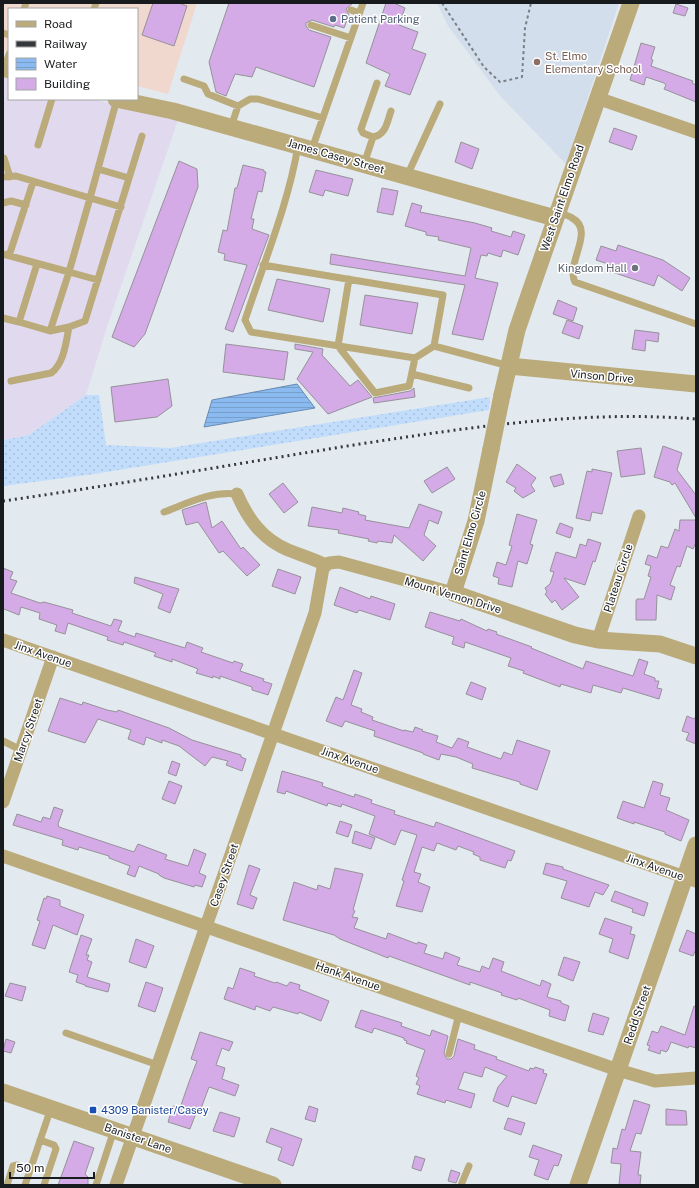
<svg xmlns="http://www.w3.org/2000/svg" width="699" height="1188" font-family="'Public Sans',sans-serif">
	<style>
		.commercial { fill: #f0d8cf }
		.built { fill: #d2deeb }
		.medical { fill: #e1daef }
		.grass { fill: url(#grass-dots) }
		.water { fill: url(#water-rules); stroke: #688ab0 }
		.building { fill: #d4abe6; stroke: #969299 }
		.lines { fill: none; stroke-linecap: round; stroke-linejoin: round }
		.path { stroke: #7a7f83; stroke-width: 2; stroke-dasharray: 3 3; stroke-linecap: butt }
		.service { stroke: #bbab7a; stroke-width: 7 }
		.minor { stroke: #bbab7a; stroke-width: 13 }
		.tertiary { stroke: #bbab7a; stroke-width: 17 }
		.rail { stroke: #35393c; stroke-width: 3; stroke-dasharray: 2 4; stroke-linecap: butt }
		.tertiary-bridge { stroke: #bbab7a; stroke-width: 17 }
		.service-dot { fill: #5c6f8a; stroke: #fff; stroke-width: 1.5 }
		.education-dot { fill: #8d6e63; stroke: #fff; stroke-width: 1.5 }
		.worship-dot { fill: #6b7280; stroke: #fff; stroke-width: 1.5 }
		.transit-dot { fill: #1a4fb4; stroke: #fff; stroke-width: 1.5 }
		.labels { text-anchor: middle; stroke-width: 3; stroke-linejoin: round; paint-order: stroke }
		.service-label { font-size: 11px; fill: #4e5e75; stroke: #fff; text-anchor: start }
		.education-label { font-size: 11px; fill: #785e54; stroke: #fff; text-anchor: start }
		.street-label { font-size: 11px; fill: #181b1d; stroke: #fff }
		.worship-label { font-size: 11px; fill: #5b616d; stroke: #fff; text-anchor: end }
		.transit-label { font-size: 11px; fill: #164399; stroke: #fff; text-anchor: start }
	</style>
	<defs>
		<pattern id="grass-dots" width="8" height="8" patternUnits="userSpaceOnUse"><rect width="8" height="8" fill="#c1ddfb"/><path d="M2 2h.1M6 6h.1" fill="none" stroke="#a5bdd7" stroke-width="1.8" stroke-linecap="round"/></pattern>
		<pattern id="water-rules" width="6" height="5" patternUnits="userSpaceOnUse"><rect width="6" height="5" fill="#8abaef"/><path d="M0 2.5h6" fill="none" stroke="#769fcc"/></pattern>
	</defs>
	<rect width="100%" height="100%" fill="#e2e9ef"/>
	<path class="commercial" d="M3,3H197L168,94L137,86V9H9V52L3,51Z"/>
	<path class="built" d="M437,3H619L566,164L501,97L448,26Z"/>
	<path class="medical" d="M3,77L9,79V99H92L178,120L107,327L86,395L29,435L3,440Z"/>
	<path class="grass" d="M86,395H99L106,445L170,448L490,397L489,410L94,474L3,486V440L29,435Z"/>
	<path class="water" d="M297,384L315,408L204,427L212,400Z"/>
	<path class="building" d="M153,3H179L187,6L174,46L142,35Z
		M229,3H353L346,9L349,15L344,28L335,25L334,27L312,20L306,23V26L309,30L331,37L314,87L256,67L252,77L235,74L226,96L216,92L209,62Z
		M386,3H394L405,8L399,25L418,32L412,49L426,54L410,95L385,86L390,74L366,63Z
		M676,4L688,8L685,16L673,13Z
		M641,43L655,47L651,59L653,60L651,66L693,81L692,83L696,85V102L664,89L666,85L664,83L646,77L644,85L630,80Z
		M614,128L637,136L632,150L609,142Z
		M461,142L479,149L472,169L455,162Z
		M179,161L197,169L198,187L145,334L134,347L112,337Z
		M243,165L264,170V172H266L262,192L258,191L251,219H254L252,229L269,235L233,332L225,329L247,265L224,260L225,254L218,252L223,230L227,231L235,188H237Z
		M316,170L353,179L348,196L325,190L323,196L309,192Z
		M382,188L398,191L393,215L377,212Z
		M412,203L422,206L420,212L475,223L492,228L491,231L511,237L513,231L525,235L518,255L503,250L501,257L488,253L487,256L481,255L475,278L498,283L483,340L452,334L465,285L330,264L331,254L465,276L471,248L438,240L439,237L426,235V232L405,226Z
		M618,245L663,260L690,278L682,291L658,275L654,286L609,271L611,265L596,260L601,246L616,251Z
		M277,279L330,289L323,322L268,310Z
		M365,295L418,303L412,334L360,325Z
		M558,300L577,308L573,321L553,314Z
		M567,320L583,326L579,339L562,333Z
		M635,330L659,333L658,342L646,340L645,351L632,349Z
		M226,344L288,352L284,380L223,372Z
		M295,344L323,349L322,355L350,386L358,380L372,397L328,414L297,379L313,352L295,349Z
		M168,379L172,406L157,417L115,422L111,387Z
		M414,388L415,397L374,403L373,398L410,391Z
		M663,446L682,453L677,470L696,495V518L675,483L672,485L670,482L654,477Z
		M641,448L645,474L621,477L617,451Z
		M517,464L536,478L531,485L535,491L523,498L514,491L516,488L506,482Z
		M447,467L455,479L432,493L424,481Z
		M592,469L612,473L602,514L592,512L590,521L576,518L587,471L592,472Z
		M561,474L564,484L554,487L550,477Z
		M283,483L298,502L284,513L269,494Z
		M206,502L212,528L222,521L241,549L243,547L260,565L247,576L223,551L219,553L198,522L186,525L182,510Z
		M419,504L442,512L438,524L429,520L424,535L436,546L423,561L394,535L392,543L378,541L377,543L368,541L369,539L338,533L339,530L308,526L312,507L342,513L343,508L359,512L358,514L366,516L365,520L409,528Z
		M517,514L537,520L530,544L533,545L527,564L518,561L512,587L498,584L499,578L493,576L497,562L506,565L512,546L509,545Z
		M680,520H696V542L693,549L687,546L680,567L677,566L670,585L675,587L671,600L657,595L656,620H636V601L637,599H644L651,577L648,576L651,566L645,564L648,555L657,558L661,546L668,548L675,529L679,531Z
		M560,523L573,528L570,538L556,533Z
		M588,539L601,543L595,562L593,561L585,585L564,578L579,597L562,610L555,600L552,603L545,594L547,592L545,588L550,584L554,572L550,571L556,552L576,558L580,544L586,546Z
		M3,568L13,572L10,579L17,581L11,593L40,603L44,602L73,610L72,613L111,626L114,619L122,621L118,631L135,637L136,633L185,648L187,642L203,648L201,652L233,663L234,661L243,664L240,671L264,679L263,681L272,684L268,695L252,690V687L220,676V679L213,676V678L196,673L198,669L172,659V662L154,656L156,653L124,642L123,645L107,640L108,637L68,623L65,634L55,631L57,625L39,619L40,613L21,607L19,615L4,609L3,611Z
		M278,569L301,577L295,594L272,586Z
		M135,577L179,589L170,613L158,608L163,594L134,583Z
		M340,587L370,599L371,596L395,604L390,620L359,610L357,613L334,605Z
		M430,612L460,621L461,619L487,631L488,629L497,632L496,634L532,647L531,648L583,669L586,661L633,676L639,659L648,662L644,674L655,678V681H659L657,688L662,689L659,699L623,688L621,693L593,685L591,693L561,684L560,687L523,673L524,671L508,666L511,658L465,642L464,648L452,644L454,637L425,627Z
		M354,670L362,673L351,705L362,709L361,712L373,717L372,720L404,731V730L413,732L415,727L423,730L422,731L438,736L436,742L452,748L458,738L469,742L467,747L501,759L504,752L512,755L517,740L550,751L537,790L520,784V782L472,768L473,764L456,757L441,754L439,760L423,754V753L374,736L375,731L345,721L342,727L326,721L336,697L343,700Z
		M471,682L486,688L482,700L466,694Z
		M60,698L82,705L83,702L107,710L117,712L118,710L169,728L192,740L241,755V757L246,759L242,771L226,765L228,761L212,757L205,766L179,746L162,740V743L146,737L144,745L128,739L131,730L98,719L85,743L48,731Z
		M687,716L694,719L696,716V744L686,740L689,733L682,731Z
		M172,761L180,764L176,776L168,773Z
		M282,771L310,779L323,783L322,786L354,797L355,794L372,800L371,803L395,811L394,814L434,827L436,822L515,851L511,861L508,860L505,868L480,860V857L473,854L474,852L458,846L456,850L437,843L434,851L422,847L414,872L421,874L418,882L430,887L422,912L396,906L404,881L402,880L417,835L401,830L395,845L369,834L375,816L342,804L341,807L328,803L327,806L286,791L285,794L277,792Z
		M169,781L182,786L175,804L162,799Z
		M653,781L663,784L660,795L670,798L666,810L689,820L681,841L665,834V832L634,822V824L617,818L623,801L644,808Z
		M54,807L63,810L58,824L59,827L134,852L138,844L167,855L165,859L188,866L194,849L206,854L199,873L206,876L202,887L195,885L194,887L164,878L159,875V874L139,866L135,877L127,874L130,866L109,858V856L79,847L78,850L62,845L63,840L13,825L17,814L41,822L43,817L50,819Z
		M340,821L352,825L348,837L336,833Z
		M355,831L375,838L371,849L352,843Z
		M546,863L563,867V869L609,885L603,895L595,892L589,907L561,898L567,881L543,874Z
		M249,865L260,869L250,895L257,898L253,909L237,904Z
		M335,868L363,874L353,910L355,911L352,917L358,918L354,928L386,939L388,933L417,944L418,942L427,945L424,953L443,959L445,952L460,958L457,965L480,972L482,966L489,969L493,958L504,962L501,971L540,986L542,980L551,984L547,997L561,1001V1003L569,1006L565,1021L549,1016L550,1010L518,998L517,1000L501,995L502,993L470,982V985L389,956L388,958L340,939L334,935L283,920L294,882L317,890L318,885L330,889Z
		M615,891L648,903L644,916L632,912L633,909L611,901Z
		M47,896L60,900V906L84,915L77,935L53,925L45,949L32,945L40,921L37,920L44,898L46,899Z
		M605,918L632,927L630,934L635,935L628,959L609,952L613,939L599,934Z
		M687,930L696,934V949L693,956L679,951Z
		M81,935L92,939L86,955H89L87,960L92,962L87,977L110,984L108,992L85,986V985L76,982L78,975L69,972Z
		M136,939L154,946L146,968L129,962Z
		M564,957L580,962L573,981L558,975Z
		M240,968L255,973L254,976L275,983L276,982L287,986L290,982L300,985L299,989L329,1001L321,1021L299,1012L298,1014L273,1007L270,1011L256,1006L255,1010L224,999L228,987L233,989Z
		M146,982L163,988L155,1012L138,1006Z
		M10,983L26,987L22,1001L5,996Z
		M694,1006L696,1007V1048L689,1046L688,1048L671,1042L668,1050L666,1052L661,1050L660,1054L648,1050L650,1046L647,1045L652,1031L658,1033L661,1026L685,1035Z
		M361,1010L402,1023L401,1026L430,1036L432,1030L448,1036L444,1053L447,1059H451L454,1056L458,1039L475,1045L474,1049L497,1057L496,1059L529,1071L530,1068L534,1069L535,1067L544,1070L543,1073L547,1074L536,1104L512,1096L508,1107L493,1101L498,1087L507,1076L485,1067L482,1077L464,1072L458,1089L475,1094L471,1108L446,1100L445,1103L417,1094L420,1086L416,1084L419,1078L416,1076L425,1050L406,1043L407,1041L404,1040V1038L374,1028L372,1033L355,1027Z
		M593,1013L609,1018L603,1035L588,1031Z
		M200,1032L233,1042L229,1051L222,1048L216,1065L225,1068L222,1079L239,1085L235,1096L209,1087L199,1114L196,1113L190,1129L168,1122L173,1106L180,1108L189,1082L197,1061L191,1059Z
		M6,1039L15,1042L11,1053L3,1051Z
		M634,1100L650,1105L641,1134L636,1133L630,1151L641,1152L638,1175H641L640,1185H619L621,1164L611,1163L613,1148L617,1149L622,1129L625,1130Z
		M309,1106L318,1109L315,1122L305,1119Z
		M666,1109L686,1111L687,1125H666Z
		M220,1112L240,1118L234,1137L213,1131Z
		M508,1118L525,1123L521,1135L504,1129Z
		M271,1128L302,1139L293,1166L278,1160L282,1148L266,1142Z
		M74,1141L94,1148L85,1174L88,1177V1185H58Z
		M533,1145L562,1155L558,1166L554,1165L548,1180L534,1175L539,1160L529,1157Z
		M415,1156L425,1159L421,1171L412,1168Z
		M451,1170L460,1173L456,1183L448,1181Z"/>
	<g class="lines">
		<path class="path" d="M442,3L484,67L500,82L522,77L525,28L531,3"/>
		<path class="service" d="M24,9L26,3
			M94,9L96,3
			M351,10L359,13
			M311,25L351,38
			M3,33L9,35
			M4,69L9,54
			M184,79L204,86L208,94L238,106
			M231,127L238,106L250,99H258L323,118
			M373,137C386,135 387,122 391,111
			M38,145L52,99
			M312,149L363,3
			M4,158L10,177
			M364,164L373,137L363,133L361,129L377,83
			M98,169L129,178
			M407,176L440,104
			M3,177L16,176L90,198L117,99
			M3,203L11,201L26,205
			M557,212C562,214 568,215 572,218C596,230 565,264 575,282L696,324
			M3,254L69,272L90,198L121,207
			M9,256L33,182
			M37,264L19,322L50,331L69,327L85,321L142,136
			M263,265L443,295L434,346L415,358L251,332L245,320C264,262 288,205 298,146
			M349,279L338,346L375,393L409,386L415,358
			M3,318L19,322
			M50,331L69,272L98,280
			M434,346L509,366
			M412,374L469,388
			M11,381L51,373C64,364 66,342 69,327
			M164,512C188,503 211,491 237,494
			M3,741L21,750
			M66,1033L158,1065
			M449,1054L459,1014
			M40,1140L54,1145L56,1149L44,1185
			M7,1185L13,1166L17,1165L30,1170
			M25,1185L51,1108
			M96,1185L114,1130
			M461,1185L469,1166"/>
		<path class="minor" d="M597,98L696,132
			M237,494C248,519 262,539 288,550C301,555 314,559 326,565
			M3,640L696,881
			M598,640L639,516
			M3,802L53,657
			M3,856L618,1070L655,1081L696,1078
			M116,1185L315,613L323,568L329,563L339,562L453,593"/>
		<path class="tertiary" d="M3,68L9,70
			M116,99L173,111L555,218
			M509,366L696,384
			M502,395L517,330L529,295L631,3
			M491,449L476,521L453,593L575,635L598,640L660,644L696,656
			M3,1092L273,1185
			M578,1185L696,845"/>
		<path class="rail" d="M3,501C122,484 241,463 360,444C472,427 583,410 696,419"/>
		<path class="tertiary-bridge" d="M491,449L502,395"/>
	</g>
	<circle class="service-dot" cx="333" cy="19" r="4"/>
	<circle class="education-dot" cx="537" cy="62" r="4"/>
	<circle class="worship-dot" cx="635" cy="268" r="4"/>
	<rect class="transit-dot" x="89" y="1106" width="8" height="8" rx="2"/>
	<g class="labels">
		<g class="service-label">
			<text x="341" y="23">Patient Parking</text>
		</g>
		<g class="education-label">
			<text x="545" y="60">St. Elmo<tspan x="545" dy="13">Elementary School</tspan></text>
		</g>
		<g class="street-label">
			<text transform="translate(336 156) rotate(16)" y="4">James Casey Street</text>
			<text transform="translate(562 198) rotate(-71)" y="4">West Saint Elmo Road</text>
			<text transform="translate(602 376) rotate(5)" y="4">Vinson Drive</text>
			<text transform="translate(470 533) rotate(-74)" y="4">Saint Elmo Circle</text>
			<text transform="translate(618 578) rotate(-72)" y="4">Plateau Circle</text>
			<text transform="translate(453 595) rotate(17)" y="4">Mount Vernon Drive</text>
			<text transform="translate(43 654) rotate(19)" y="4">Jinx Avenue</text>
			<text transform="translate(28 730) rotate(-71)" y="4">Marcy Street</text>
			<text transform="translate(350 760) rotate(19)" y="4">Jinx Avenue</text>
			<text transform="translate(655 867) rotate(19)" y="4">Jinx Avenue</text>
			<text transform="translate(224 875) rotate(-71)" y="4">Casey Street</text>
			<text transform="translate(348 976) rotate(19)" y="4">Hank Avenue</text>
			<text transform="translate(637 1015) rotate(-71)" y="4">Redd Street</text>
			<text transform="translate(138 1138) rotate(19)" y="4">Banister Lane</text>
		</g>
		<g class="worship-label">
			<text x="627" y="272">Kingdom Hall</text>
		</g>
		<g class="transit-label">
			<text x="101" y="1114">4309 Banister/Casey</text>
		</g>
	</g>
	<rect width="699" height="1188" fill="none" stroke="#181b1d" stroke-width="8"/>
	<rect x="8" y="8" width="130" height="92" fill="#ffffff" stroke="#a3a4a5"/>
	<rect x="16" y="21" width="20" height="6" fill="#bbab7a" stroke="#a3a4a5"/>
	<text x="44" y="28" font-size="12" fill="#181b1d">Road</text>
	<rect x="16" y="41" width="20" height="6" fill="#35393c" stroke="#a3a4a5"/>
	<text x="44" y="48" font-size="12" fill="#181b1d">Railway</text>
	<rect x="16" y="58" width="20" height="12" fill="url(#water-rules)" stroke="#a3a4a5"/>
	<text x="44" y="68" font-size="12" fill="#181b1d">Water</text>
	<rect x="16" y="78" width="20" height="12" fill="#d4abe6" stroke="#a3a4a5"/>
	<text x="44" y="88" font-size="12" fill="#181b1d">Building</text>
	<path d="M10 1172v6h84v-6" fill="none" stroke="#181b1d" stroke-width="2"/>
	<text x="16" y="1172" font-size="12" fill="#181b1d" stroke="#ffffff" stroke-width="3" paint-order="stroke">50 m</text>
</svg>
